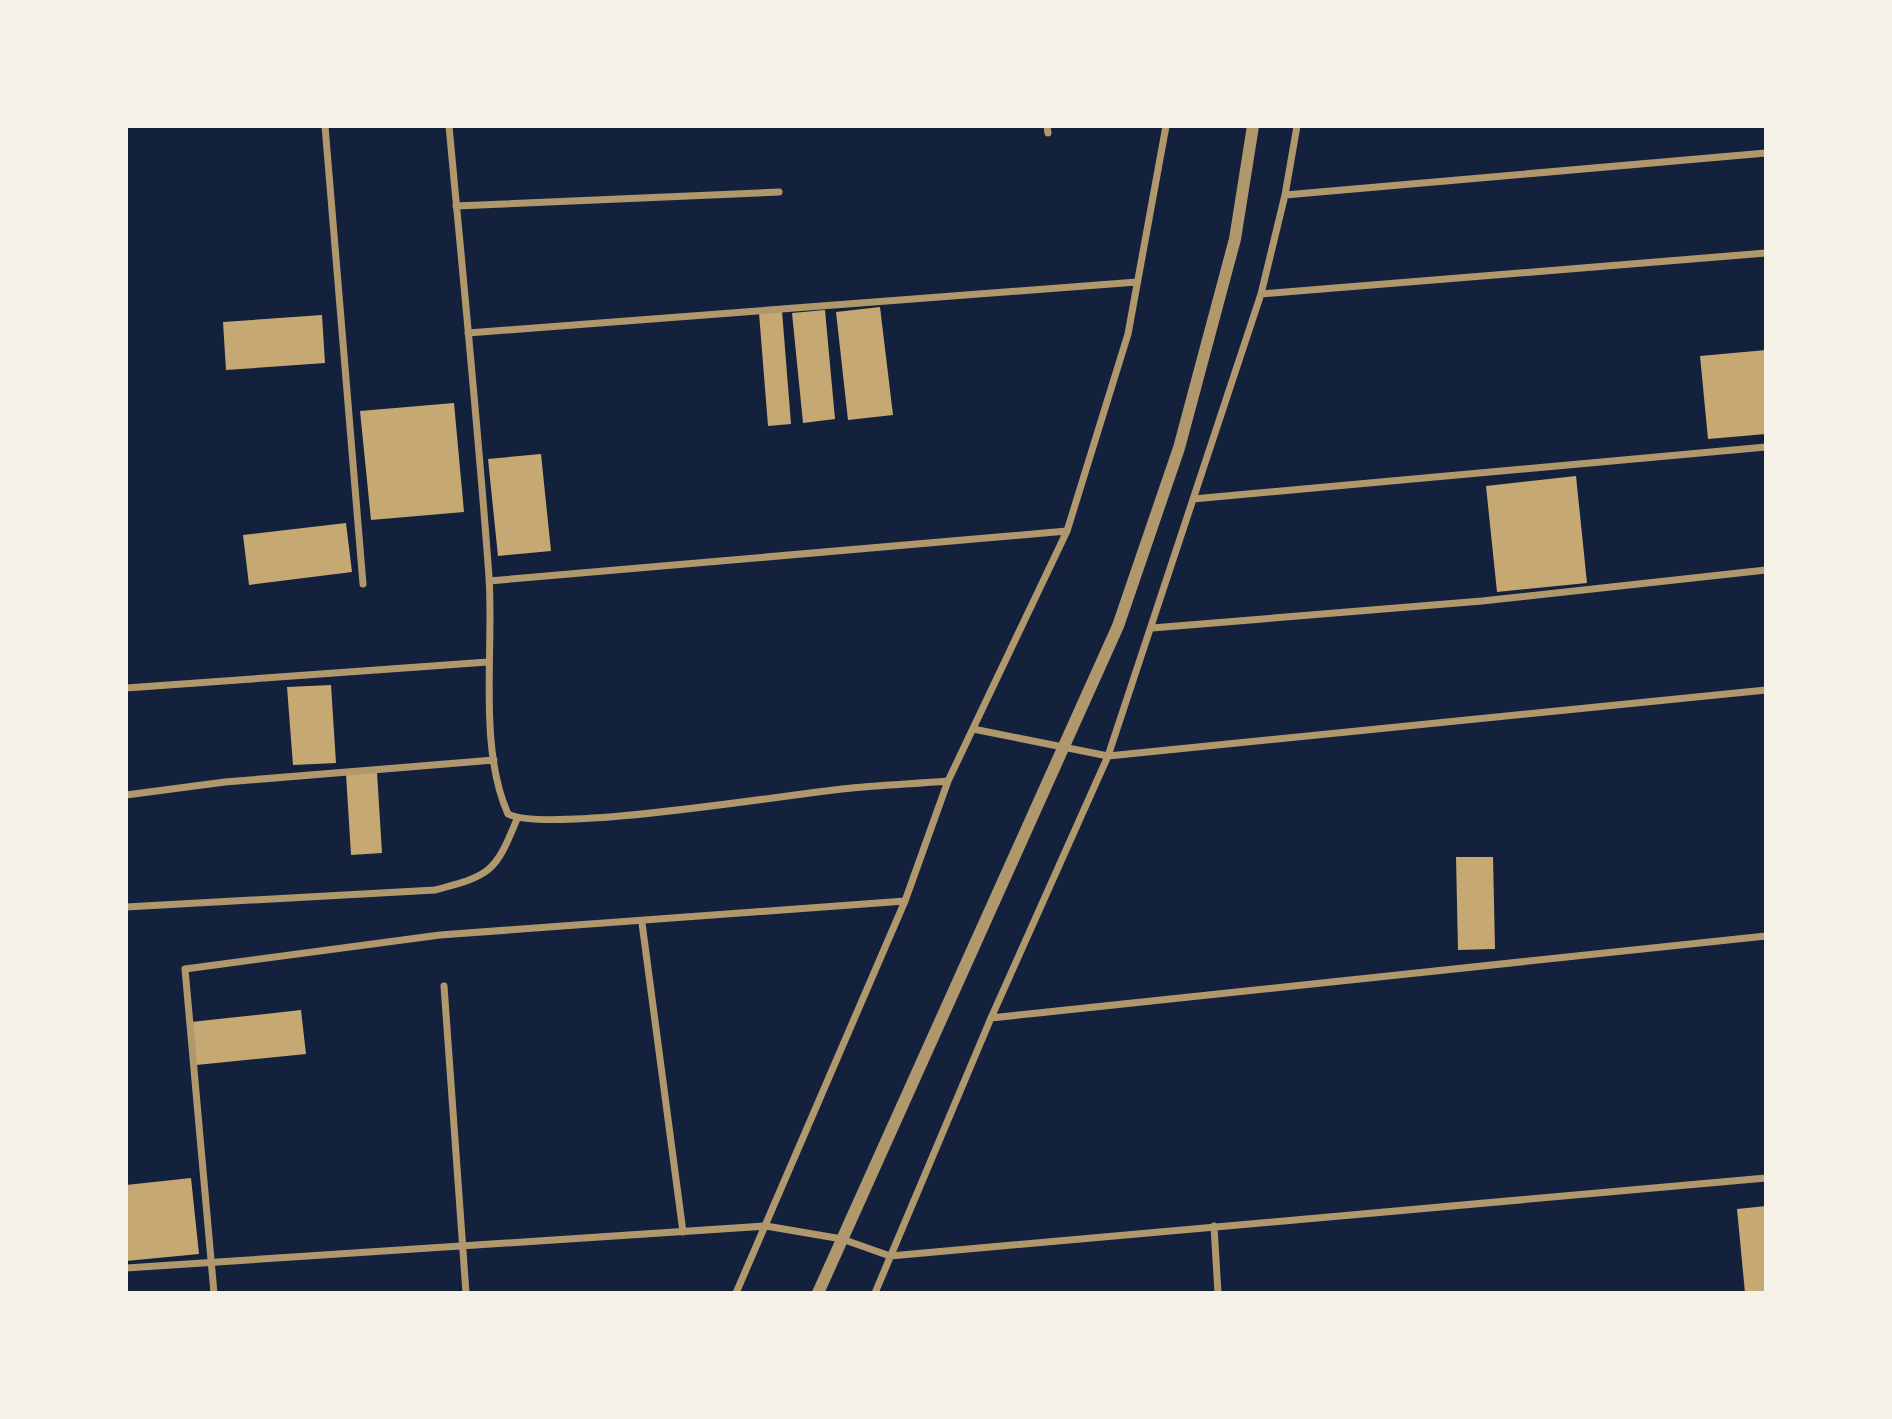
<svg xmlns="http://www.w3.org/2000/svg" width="1892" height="1419" font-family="'Archivo Narrow',sans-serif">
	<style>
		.building { fill: #c6a872 }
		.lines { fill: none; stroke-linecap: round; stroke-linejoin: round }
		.minor { stroke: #b1986c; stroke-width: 7 }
		.tertiary { stroke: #b1986c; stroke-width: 12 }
	</style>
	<rect width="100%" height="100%" fill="#14213d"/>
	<path class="building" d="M880,307L893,415L848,420L836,312Z
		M825,310L835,419L803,423L792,313Z
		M782,311L791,424L768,426L759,313Z
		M322,315L325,363L226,370L223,322Z
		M1766,350V434L1708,439L1700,356Z
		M454,403L464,512L371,520L360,411Z
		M541,454L551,551L498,556L488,459Z
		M1576,476L1587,583L1497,592L1486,486Z
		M346,523L352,572L249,585L243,535Z
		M331,685L336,763L293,765L287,687Z
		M377,772L382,853L351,855L346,774Z
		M1456,857H1493L1495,949L1458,950Z
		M301,1010L306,1054L196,1065L191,1022Z
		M191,1178L199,1254L126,1261V1185Z
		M1766,1206V1293H1745L1737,1209Z"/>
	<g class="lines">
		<path class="minor" d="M325,126L363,584
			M449,126C463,276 478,426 489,577C494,650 478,747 508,814C547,834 784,795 842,789C877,785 913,784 948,781
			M1047,126L1048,133
			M1285,195L1766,153
			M456,206L779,192
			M1261,294L1766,253
			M468,333L1137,282
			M1193,499L1766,447
			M489,581L1067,531
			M1152,628L1482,601L1766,570
			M126,688L488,662
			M973,729L1108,756L1766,690
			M126,795L225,782L494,760
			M126,907L435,890C491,875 495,873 517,819
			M642,923L683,1232
			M444,986L466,1293
			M991,1018L1766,936
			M1214,1226L1218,1293
			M126,1268L766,1226L842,1239L890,1256L1766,1178
			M214,1293L185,969L440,935L905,901
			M736,1293L905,901L948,781L1067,531L1128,334L1166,126
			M875,1293L991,1018L1108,756L1261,294L1285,195L1297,126"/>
		<path class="tertiary" d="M818,1293L1118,626L1179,448L1235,239L1253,126"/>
	</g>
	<rect width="1892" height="1419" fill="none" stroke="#f6f1e7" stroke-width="256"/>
</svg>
